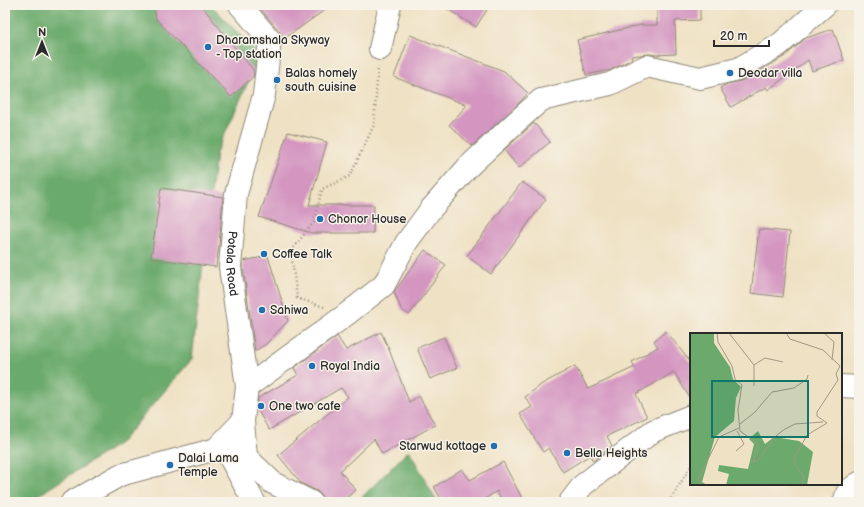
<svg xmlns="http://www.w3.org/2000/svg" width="864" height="507" font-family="'Balsamiq Sans',sans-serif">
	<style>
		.forest { fill: #6baa6c; stroke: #4b6a4c }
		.building { fill: #d496c1 }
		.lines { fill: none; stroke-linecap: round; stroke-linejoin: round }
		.minor-casing { stroke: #8d8677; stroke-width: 24 }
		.path { stroke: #8d8677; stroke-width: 2.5; stroke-dasharray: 1 3; stroke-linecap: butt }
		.minor { stroke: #fff; stroke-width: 22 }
		.poi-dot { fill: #1f6fb2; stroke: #f7f3e8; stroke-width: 1.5 }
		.labels { text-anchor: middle; stroke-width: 3; stroke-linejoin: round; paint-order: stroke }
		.poi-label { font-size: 12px; fill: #2b2b2b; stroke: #f7f3e8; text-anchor: start }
		.street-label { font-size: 12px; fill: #2b2b2b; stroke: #f7f3e8 }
		.inset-road { fill: none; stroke: #a19886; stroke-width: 1 }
		.view { fill: #0f766e; fill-opacity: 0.15; stroke: #0f766e; stroke-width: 2 }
		.inset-edge { fill: none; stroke: #2b2b2b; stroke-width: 2 }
	</style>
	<rect width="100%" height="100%" fill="#f7f3e8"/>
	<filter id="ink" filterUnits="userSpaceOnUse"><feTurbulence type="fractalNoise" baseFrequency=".025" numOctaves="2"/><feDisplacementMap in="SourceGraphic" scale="8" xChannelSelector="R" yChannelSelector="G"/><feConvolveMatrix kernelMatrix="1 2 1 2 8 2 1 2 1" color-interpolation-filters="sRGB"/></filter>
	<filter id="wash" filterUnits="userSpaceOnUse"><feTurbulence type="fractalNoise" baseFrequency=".012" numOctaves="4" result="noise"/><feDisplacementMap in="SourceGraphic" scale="16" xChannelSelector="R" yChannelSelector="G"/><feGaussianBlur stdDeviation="0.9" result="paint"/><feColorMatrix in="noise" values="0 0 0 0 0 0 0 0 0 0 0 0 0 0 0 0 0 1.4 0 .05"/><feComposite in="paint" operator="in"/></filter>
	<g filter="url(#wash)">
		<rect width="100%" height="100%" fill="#efe1c3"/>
		<path class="forest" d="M5,5H211L260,56L216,153L192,359L121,442L28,502H5Z
			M409,450L437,502H357Z"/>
		<g id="blocks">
			<path class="building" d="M154,5H201L254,71L253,77L231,97L156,19Z
				M257,5H332L282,40V36L280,32Z
				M441,5H490L476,27Z
				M657,5H700V20L675,21L676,54L655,55L649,54L631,56L632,59L611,70L586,75L577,40L641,25H657Z
				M833,29L844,60L812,71L808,60L768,90L766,87L731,107L720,88L727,84L741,81L752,75V76L785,56L806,38Z
				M410,35L504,71L528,93L518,104L472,146L449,125L467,105L394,77Z
				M534,123L550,142L519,168L504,150Z
				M288,132L327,142L309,205H374L373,233H312L259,217Z
				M522,182L546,199L491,274L467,256Z
				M161,188L223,197L219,245L216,267L151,258Z
				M759,229L790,232L783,297L751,293Z
				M425,250L446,265L409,315L401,309L394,292Z
				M268,256L288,321L266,344L255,351L243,267V261Z
				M666,331L691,363V400L674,372L636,394L647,417L607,436L612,446L593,461L590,455L563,472L549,448L543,452L520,414L532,407L525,397L542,384L575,366L588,389L635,367L632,362L658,347L654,341Z
				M381,332L388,347L409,402L419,396L435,425L382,454L374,439L340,471L356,490L341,502H323L321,495L317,491L301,483L278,455L348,397L341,388L269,430L257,409L258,398L298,375L294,368L337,336L346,350Z
				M444,337L457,368L430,379L417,348Z
				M503,462L524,502H502L497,491L480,502H443L434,487L462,469L470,480Z"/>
		</g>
	</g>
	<g filter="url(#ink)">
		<use href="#blocks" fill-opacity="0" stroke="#8d8677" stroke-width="1"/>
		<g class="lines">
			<g class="minor-casing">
				<g id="minor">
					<path id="s1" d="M240,5L270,40L264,95L236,194L230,267L247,387L243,421L246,457L273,483L311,502"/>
					<path d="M380,49L390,5"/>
					<path d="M841,386L859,387"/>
					<path d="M247,387L347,314L384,285L406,243L431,209L468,167L516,122L541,100L610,84L647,66L700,78L738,69L779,45L825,5"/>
					<path d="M216,449L228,454L254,502"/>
					<path d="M72,502L120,475L216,449L243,421"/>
					<path d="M570,502L583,485L653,431L691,416"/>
					<path d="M844,502L848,491L859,483"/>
				</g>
			</g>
			<path class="path" d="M324,307L297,298L291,251L314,222L322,189L350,176L374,125L378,67
				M669,502L691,466"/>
			<use href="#minor" class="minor"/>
		</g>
	</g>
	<g class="poi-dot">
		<circle cx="208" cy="47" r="4"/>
		<circle cx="730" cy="73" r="4"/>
		<circle cx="277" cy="80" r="4"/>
		<circle cx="320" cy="219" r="4"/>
		<circle cx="264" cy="254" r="4"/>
		<circle cx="262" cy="310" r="4"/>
		<circle cx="312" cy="366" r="4"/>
		<circle cx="261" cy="406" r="4"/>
		<circle cx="494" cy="446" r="4"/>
		<circle cx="567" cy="453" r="4"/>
		<circle cx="170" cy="465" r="4"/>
	</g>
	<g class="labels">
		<g class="poi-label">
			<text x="216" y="44">Dharamshala Skyway<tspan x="216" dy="14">- Top station</tspan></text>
			<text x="285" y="77">Balas homely<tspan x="285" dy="14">south cuisine</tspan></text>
			<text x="738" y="77">Deodar villa</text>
			<text x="328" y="223">Chonor House</text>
			<text x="272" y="258">Coffee Talk</text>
			<text x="270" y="314">Sahiwa</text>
			<text x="320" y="370">Royal India</text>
			<text x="269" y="410">One two cafe</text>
			<text x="486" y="450" text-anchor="end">Starwud kottage</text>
			<text x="575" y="457">Bella Heights</text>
			<text x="178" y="462">Dalai Lama<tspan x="178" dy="14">Temple</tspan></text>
		</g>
		<g class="street-label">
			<text dy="4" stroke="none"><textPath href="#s1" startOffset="274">Potala Road</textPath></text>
		</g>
	</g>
	<g transform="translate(690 333)">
		<rect width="152" height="152" fill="#efe1c3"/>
		<path d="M0,0H24V10L40,34L43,46L51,54L46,65L44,88L25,104L12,149L17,152H0ZM68,98L75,111L84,104L109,108L123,119L117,152H36L39,141L28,138L29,132L58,136L64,111L59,106Z" fill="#6baa6c"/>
		<path class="inset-road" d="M27,0L28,9L42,33L45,46L52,52L48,77L50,98L68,111L63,129L67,128L87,102L95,96L105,91L133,89M39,0L64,32V53M96,0L100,6L133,17L150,33L146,41L148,47L127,79V83L137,90L117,102L105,124V131L114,144L112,152M134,0L144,9L142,27M64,32L75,25L93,29M50,91L65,79L82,59L104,55L117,46L118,42M46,118L54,111L47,98M11,152L8,147L29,104L49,95"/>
		<path class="view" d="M22,48H118V104H22Z"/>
		<rect width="152" height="152" class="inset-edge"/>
	</g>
	<rect width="864" height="507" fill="none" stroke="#f7f3e8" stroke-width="20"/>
	<g transform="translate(42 42)" stroke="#f7f3e8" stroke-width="3" paint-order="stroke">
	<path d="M0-3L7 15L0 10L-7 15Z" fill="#2b2b2b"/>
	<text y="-6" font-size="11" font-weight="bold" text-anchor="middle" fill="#2b2b2b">N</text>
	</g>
	<path d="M714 40v6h55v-6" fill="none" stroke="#2b2b2b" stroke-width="2"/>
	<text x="720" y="40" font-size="12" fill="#2b2b2b" stroke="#f7f3e8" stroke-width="3" paint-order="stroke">20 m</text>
</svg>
